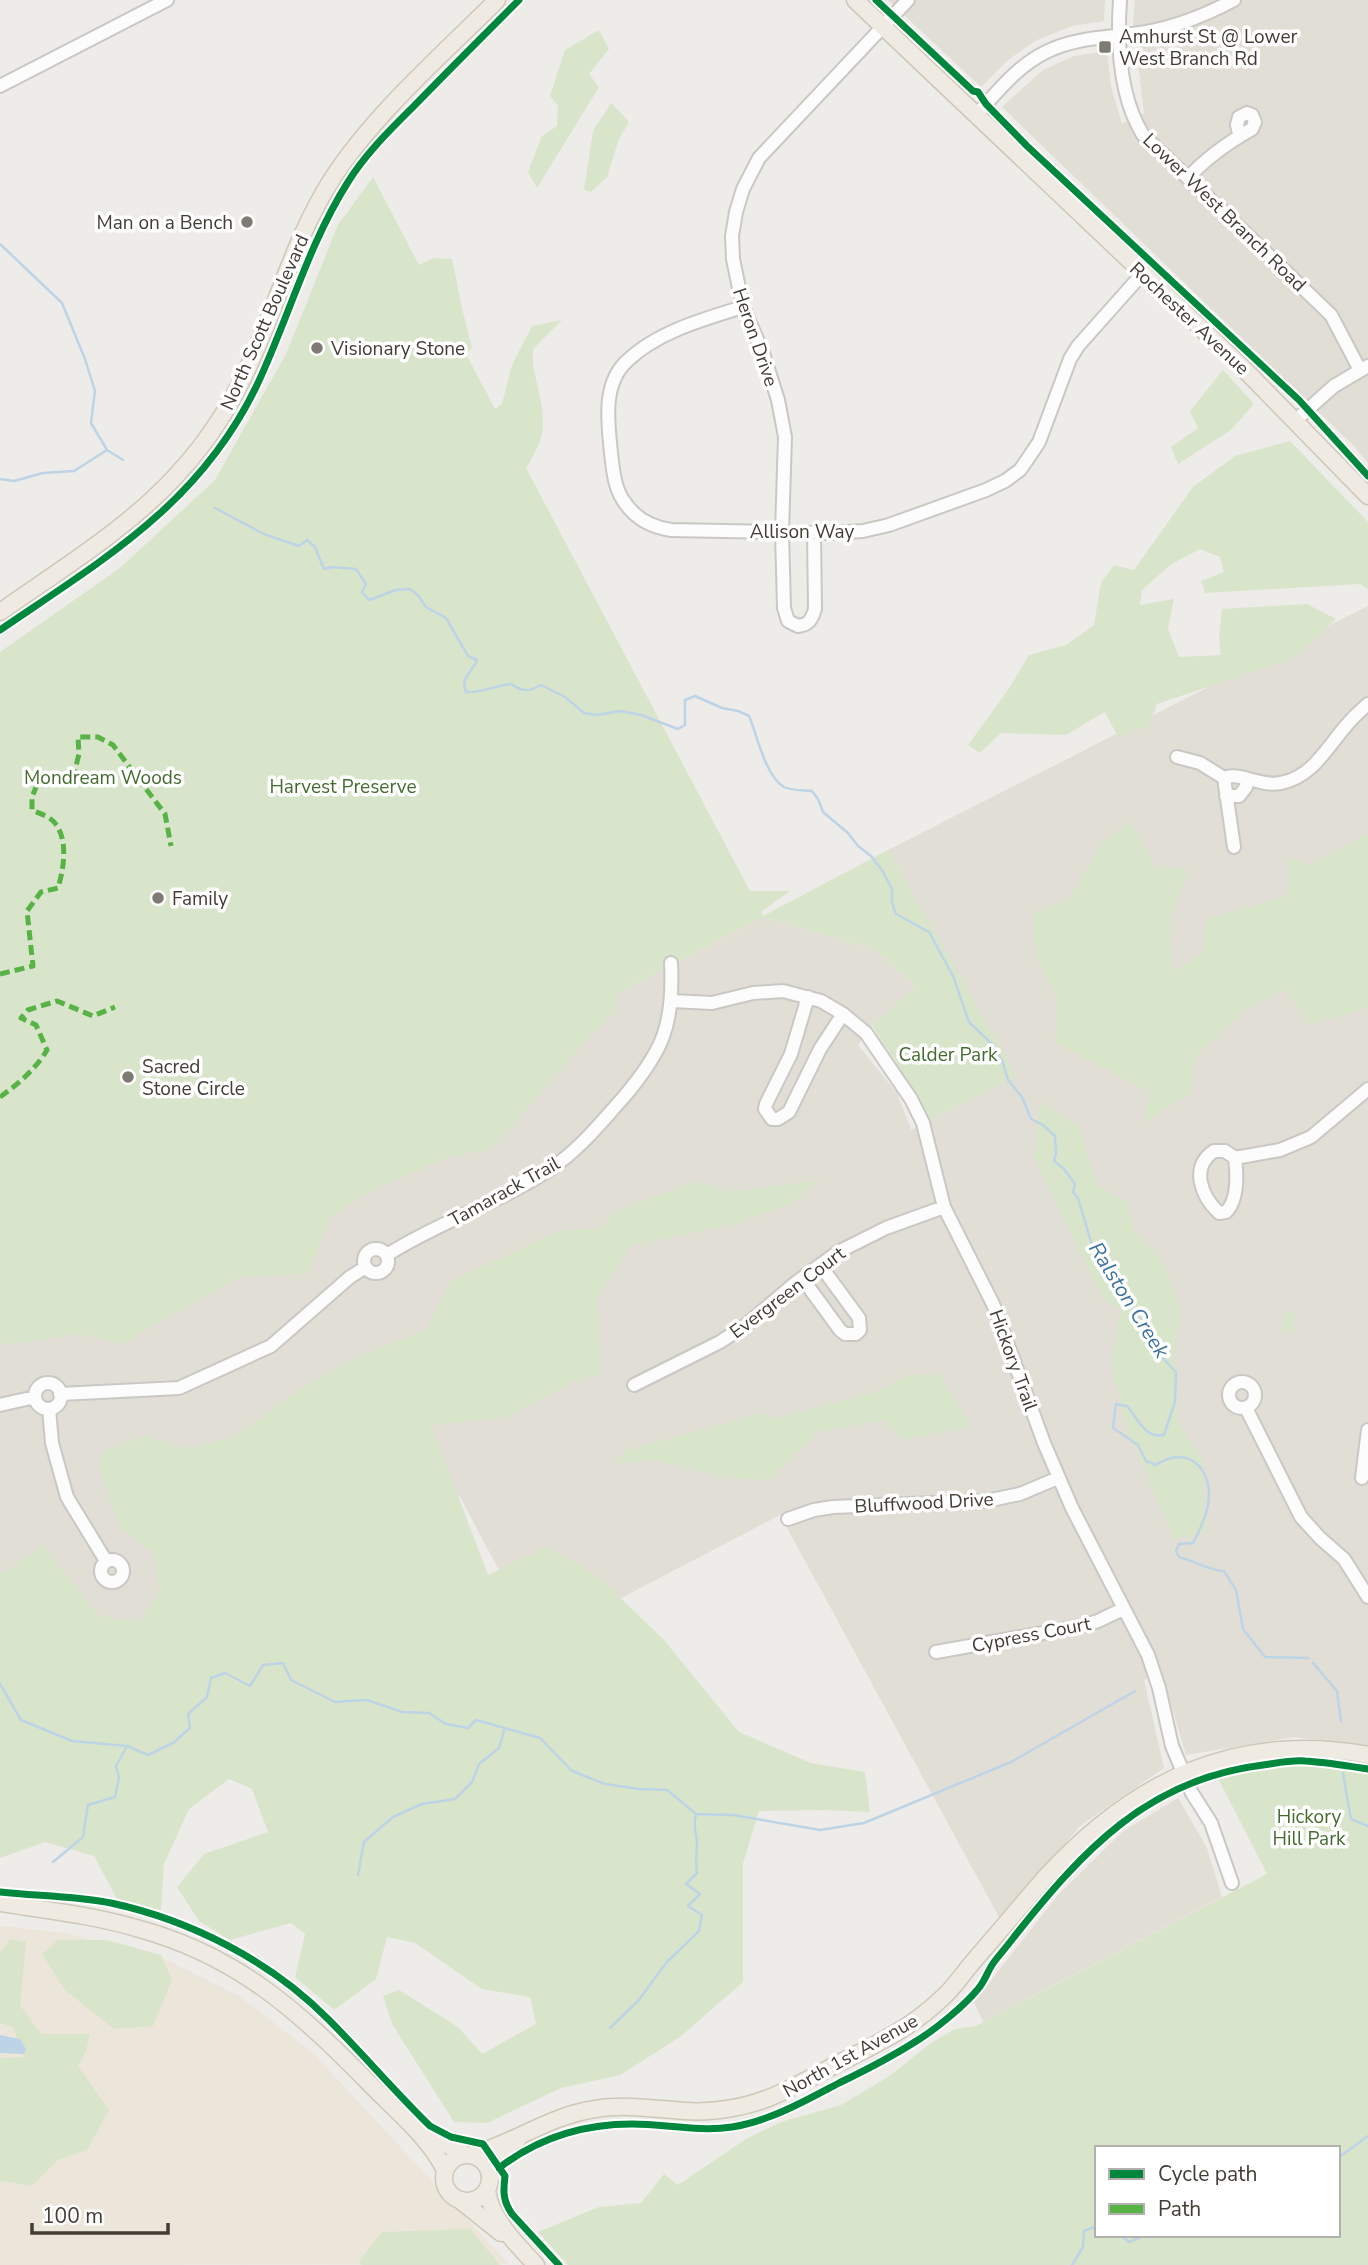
<svg xmlns="http://www.w3.org/2000/svg" width="1368" height="2265" font-family="'Nunito Sans',sans-serif">
	<style>
		.residential { fill: #e1ded6 }
		.commercial { fill: #ece5d9 }
		.green { fill: #d9e5ca; fill-rule: evenodd }
		.water { fill: #bdd4e7 }
		.lines { fill: none; stroke-linecap: round; stroke-linejoin: round }
		.stream { stroke: #bdd4e7; stroke-width: 2.5 }
		.minor-casing { stroke: #c9c8c4; stroke-width: 16 }
		.major-casing { stroke: #cdc8b8; stroke-width: 19 }
		.minor { stroke: #fcfcfc; stroke-width: 12 }
		.major { stroke: #efebe3; stroke-width: 16 }
		.quiet { stroke: #57b346; stroke-width: 5; stroke-dasharray: 10 5; stroke-linecap: butt }
		.cycleway-casing { stroke: #fff; stroke-width: 11 }
		.cycleway { stroke: #00873e; stroke-width: 7 }
		.poi-dot { fill: #7e7a74; stroke: #fff; stroke-width: 2.5 }
		.labels { text-anchor: middle; stroke-width: 7; stroke-linejoin: round; paint-order: stroke }
		.poi-label { font-size: 19px; fill: #423d35; stroke: #fff; text-anchor: start }
		.street-label { font-size: 19px; fill: #423d35; stroke: #fff }
		.park-label { font-size: 19px; fill: #446c30; stroke: #fff }
		.water-label { font-size: 21px; font-style: italic; fill: #3c71a0; stroke: #fff }
	</style>
	<rect width="100%" height="100%" fill="#edece8"/>
	<path class="residential" d="M888,0H1105L1104,21L1072,26L1035,41L1008,60L981,87Z
		M1135,0H1368V463L1355,447L1002,107L1043,70L1074,56L1107,51L1111,87L1122,124L1144,113L1133,23Z
		M1368,606V1746L1294,1737L1186,1755L1161,1670L1144,1680L1164,1768L1081,1825L1000,1919L780,1515L537,1642L459,1495L0,1700V1313L287,1167L763,917L874,949L916,986L872,1026L858,1045L897,1093L911,1130L1016,1076L888,850Z
		M1178,1798L1207,1848L1222,1897L983,2022L974,2002L1058,1895L1122,1832Z"/>
	<path class="commercial" d="M0,1926L65,1933L165,1959L239,1996L313,2053L509,2264L0,2265Z"/>
	<path class="green" d="M599,30L609,49L589,74L599,87L537,188L528,172L542,136L557,126L558,106L550,96L565,50Z
		M611,103L629,122L619,139L607,177L591,192L584,190L593,131Z
		M373,177L419,265L433,258L452,259L463,312L472,348L466,354L495,409L502,404L512,365L532,326L562,320L533,349C531,374 543,396 543,421C544,437 535,454 526,468L750,891H790L761,912L763,916L888,850L1017,1076L928,1121L898,1065L872,1026L916,986L874,949L763,917L618,993L614,1012L580,1047L493,1148L446,1158L368,1193L331,1217L308,1274L239,1277L122,1344L81,1334L4,1345L0,1341V652L120,568L215,480L286,354L338,225Z
		M1223,370L1254,404L1231,430L1178,464L1171,447L1198,428L1190,411Z
		M1290,441L1368,522V589L1360,584L1205,593L1201,581L1224,572L1220,557L1200,549L1170,565L1142,590L1140,605L1174,599L1168,628L1179,657L1221,655L1219,639L1222,609L1307,604L1336,619L1294,658L1157,704L1149,726L1118,737L1105,712L1066,735L1001,733L980,753L968,745L1008,690L1029,655L1066,645L1094,625L1101,583L1114,565L1134,570L1193,487L1235,456Z
		M1130,821L1156,867L1188,869L1169,925L1174,972L1202,953L1206,919L1287,896L1288,857L1308,865L1368,834V1008L1310,1024L1285,989L1246,1009L1196,1056L1190,1094L1143,1123L1150,1092L1055,1043L1056,997L1035,957L1034,912L1068,900L1101,844Z
		M1040,1101L1080,1129L1097,1185L1128,1203L1133,1229L1166,1266L1181,1312L1175,1353L1177,1420L1204,1462L1203,1502L1208,1530L1174,1540L1126,1427L1111,1364L1120,1310L1102,1298L1034,1158Z
		M821,1180L792,1203L740,1223L631,1246L597,1299L601,1374L574,1381L506,1417L431,1425L488,1575L546,1547L598,1576L664,1640L739,1732L811,1763L865,1772L870,1812L823,1810L759,1811L743,1863V1982L680,2037L620,2075L561,2088L487,2123L454,2122L392,2024L383,1996L399,1990L458,2027L482,2054L536,2024L530,1997L482,1989L415,1943L387,1937L376,1979L334,2010L295,1977L305,1934L291,1923L230,1940L199,1921L177,1887L204,1854L268,1832L252,1789L229,1779L189,1809L164,1864L161,1910L117,1899L94,1856L45,1842L0,1858V1575L43,1546L100,1616L139,1622L159,1592L154,1555L119,1526L98,1466L103,1451L146,1436L189,1449L235,1436L294,1393L351,1360L426,1329L451,1281L560,1230L600,1229L614,1212L694,1182L733,1191Z
		M1284,1311L1296,1313L1293,1333L1281,1330Z
		M909,1374L941,1375L971,1426L904,1440L882,1420L819,1432L769,1480L730,1478L653,1460L615,1464L626,1450L763,1413L777,1418L875,1392Z
		M1297,1763L1368,1767V2265H568L538,2232L599,2207L641,2203L664,2174L678,2185L746,2139L781,2122L841,2105L888,2077L931,2043L955,2029L976,2026L1267,1874L1216,1774ZM1097,2148H1338V2235H1097Z
		M10,1939L26,1942L20,2005L41,2034H90L86,2051L78,2066L109,2110L87,2150L58,2160L32,2186L0,2181V2058L24,2057L13,2027L0,2023V1953Z
		M58,1940H107L161,1955L172,1980L153,2026L114,2029L65,1990L42,1954Z
		M470,2229L500,2265H361L359,2261L382,2232Z"/>
	<path class="water" d="M0,2035L20,2039L26,2049L24,2054L0,2053Z"/>
	<g class="lines">
		<path class="stream" d="M0,244L62,303L85,359L95,391L91,423L107,450L123,460
			M0,479L14,481L43,473L74,471L107,450
			M215,508L264,534L299,546L307,540L315,547L324,569L332,567L356,569L366,584L362,592L369,600L396,590L410,589L418,595L426,607L446,618L468,656L477,660C472,673 460,677 466,692C476,694 499,685 511,684C523,692 529,692 541,685L565,697L584,713L597,715L620,711L641,715L678,729L685,725V700L695,696L722,708L738,711L749,716C757,734 765,776 784,787C792,791 804,790 812,791L818,799L823,812L848,833L858,846L871,856L882,870L892,889V903L896,914L929,932L953,976L969,1022L994,1046L1003,1063L1008,1080L1022,1097L1031,1119L1043,1125L1055,1136L1056,1153L1054,1161L1064,1169L1075,1184L1073,1192L1078,1198L1092,1245L1107,1262L1122,1294L1146,1327L1147,1337L1156,1351L1176,1372L1175,1402L1164,1435C1145,1439 1138,1419 1127,1406L1116,1404L1113,1428L1138,1445L1146,1461L1156,1465C1183,1446 1209,1463 1209,1495C1209,1510 1200,1530 1193,1543L1179,1544L1176,1551L1179,1557C1195,1561 1207,1570 1224,1571L1236,1590L1243,1629L1265,1657L1309,1658
			M1313,1663L1337,1691L1341,1721
			M0,1684L21,1720L72,1741L126,1746
			M1343,1773L1351,1819L1368,1826
			M53,1862L83,1837L88,1805L115,1797L119,1777L116,1766L127,1746L148,1755L173,1743L190,1728L188,1714L207,1697L211,1678L225,1673L250,1686L263,1665L283,1663L291,1680L335,1702L367,1700L402,1712L429,1713L446,1724L468,1728L476,1720L540,1738L572,1771L605,1784L639,1789L667,1790L696,1814L733,1815L820,1830L864,1823L1011,1762L1135,1691
			M358,1875L364,1842L393,1817L422,1804L455,1799L472,1782L479,1764L499,1748L505,1728
			M610,2028L638,2001L666,1963L699,1931L702,1915L688,1906L700,1894L686,1884L697,1873C695,1862 697,1855 697,1844C697,1833 692,1826 696,1815
			M1338,2158L1368,2136
			M1121,2235L1129,2242L1146,2235
			M1072,2265L1083,2247L1084,2231L1097,2226"/>
		<g class="minor-casing">
			<path id="minor" d="M1120,0C1117,44 1119,96 1143,135L1331,315L1360,370
				M0,86L167,0
				M976,115C998,91 1018,65 1048,51C1075,38 1103,38 1132,34C1168,30 1202,17 1234,0
				M1188,178C1207,157 1229,142 1252,129L1255,122L1252,115L1247,113L1239,117L1237,125L1239,134
				M743,307C704,319 657,332 627,361C602,384 608,423 611,453C613,469 614,486 623,500C634,518 651,527 671,530L832,533L863,531L889,525L986,490L1005,481L1020,470L1029,457L1039,442L1070,359L1078,346L1143,273
				M1296,420L1334,386L1368,366
				M814,533L815,609C812,619 809,625 798,626L788,621L784,608L782,532L785,437L778,400L763,353L743,307L733,259L732,236L736,212L743,189L759,158L908,0
				M1177,757L1200,763L1224,778C1240,771 1258,787 1281,783C1312,777 1326,749 1345,727C1352,718 1360,711 1368,704
				M1224,778L1234,847
				M1226,796H1239L1246,787L1247,779
				M808,997L791,1054L766,1104L765,1109L772,1119H778L789,1112L820,1049L843,1014
				M672,1001L712,1003L753,993L783,991L821,1001L843,1014L866,1033L911,1099L923,1123L944,1207L993,1304L1044,1443L1072,1508L1148,1655L1159,1688L1172,1746L1192,1793L1211,1823L1232,1883
				M1214,1151H1225L1235,1158C1237,1174 1238,1200 1226,1212L1219,1213C1201,1196 1190,1167 1214,1151Z
				M1235,1158L1280,1150L1311,1137L1368,1089
				M364 1261a12 12 0 1 1 24 0a12 12 0 1 1-24 0Z
				M387,1255C441,1220 507,1201 560,1162C584,1144 603,1120 623,1098C663,1051 674,1025 671,963
				M802,1278L840,1330L845,1334H856L860,1330L859,1318L820,1265
				M1229 1395a13 13 0 1 1 26 0a13 13 0 1 1-26 0Z
				M35 1396a13 13 0 1 1 26 0a13 13 0 1 1-26 0Z
				M634,1385L720,1342L746,1325L794,1284L838,1252L886,1228L944,1207
				M60,1394L179,1388L271,1346L350,1277L366,1267
				M0,1405L35,1397
				M1246,1408L1301,1517L1320,1538L1344,1559L1368,1597
				M49,1409L52,1443L67,1497L106,1561
				M1362,1478L1368,1430
				M788,1519L814,1510L833,1507L986,1501L1020,1494L1058,1478
				M101 1571a11 11 0 1 1 22 0a11 11 0 1 1-22 0Z
				M936,1652L1082,1626L1098,1621L1123,1609"/>
		</g>
		<g class="major-casing">
			<path id="major" d="M855,0L1241,366L1368,496
				M0,612C97,544 183,496 239,386C274,319 291,243 332,179C375,113 441,56 497,0
				M0,1903C45,1910 92,1915 136,1928C237,1955 297,2010 368,2082C394,2109 428,2136 445,2170
				M422,2131L466,2155
				M444 2178a23 23 0 1 1 46 0a23 23 0 1 1-46 0Z
				M472,2155C516,2142 549,2116 595,2109C625,2104 655,2109 685,2111C715,2113 750,2107 778,2094C798,2085 818,2074 839,2063C875,2045 911,2028 941,1999C953,1989 962,1975 972,1963C996,1935 1020,1907 1044,1879C1133,1781 1235,1731 1368,1755
				M491,2177L502,2157L518,2139
				M487,2191C492,2220 516,2244 536,2265
				M461,2201L501,2233"/>
		</g>
		<use href="#minor" class="minor"/>
		<use href="#major" class="major"/>
		<path class="quiet" d="M0,974L33,966L27,911L41,892L58,888C64,868 69,837 53,821C48,816 38,813 32,810V797L39,780H56L75,770L79,754L78,737H98L113,745L165,814L171,846
			M0,1097C18,1084 35,1070 47,1050L36,1025L21,1018L28,1010L57,1001L93,1016L115,1007"/>
		<g class="cycleway-casing">
			<path id="cycleway" d="M876,0L973,91L978,92L986,104L1027,146L1299,400L1368,476
				M0,630C104,559 200,504 257,385C289,317 308,245 348,182C366,153 391,129 414,106C449,70 484,35 519,0
				M0,1892C37,1896 74,1896 111,1903C190,1920 271,1961 328,2019C363,2054 395,2092 430,2126L451,2137L483,2144L505,2176C503,2192 503,2201 512,2214L559,2265
				M499,2168C538,2138 582,2124 632,2124C665,2124 698,2132 732,2127C770,2121 805,2101 839,2083C866,2070 893,2056 918,2040C937,2028 964,2006 978,1989C985,1981 988,1970 994,1962C1001,1953 1008,1945 1014,1937C1083,1850 1148,1779 1263,1765C1277,1763 1291,1760 1305,1761C1326,1762 1347,1766 1368,1769"/>
		</g>
		<use href="#cycleway" class="cycleway"/>
	</g>
	<g class="poi-dot">
		<rect x="1098" y="40" width="14" height="14" rx="3.5"/>
		<circle cx="247" cy="222" r="7"/>
		<circle cx="317" cy="348" r="7"/>
		<circle cx="158" cy="898" r="7"/>
		<circle cx="128" cy="1077" r="7"/>
	</g>
	<g class="labels">
		<g class="poi-label">
			<text x="1119" y="43">Amhurst St @ Lower<tspan x="1119" dy="22">West Branch Rd</tspan></text>
			<text x="233" y="229" text-anchor="end">Man on a Bench</text>
			<text x="331" y="355">Visionary Stone</text>
			<text x="172" y="905">Family</text>
			<text x="142" y="1073">Sacred<tspan x="142" dy="22">Stone Circle</tspan></text>
		</g>
		<g class="street-label">
			<text transform="translate(1225 212) rotate(44)" y="7">Lower West Branch Road</text>
			<text transform="translate(1190 318) rotate(43)" y="7">Rochester Avenue</text>
			<text transform="translate(264 322) rotate(-66)" y="7">North Scott Boulevard</text>
			<text transform="translate(756 337) rotate(71)" y="7">Heron Drive</text>
			<text x="802" y="538">Allison Way</text>
			<text transform="translate(504 1191) rotate(-29)" y="7">Tamarack Trail</text>
			<text transform="translate(787 1292) rotate(-37)" y="7">Evergreen Court</text>
			<text transform="translate(1014 1360) rotate(70)" y="7">Hickory Trail</text>
			<text transform="translate(924 1502) rotate(-3)" y="7">Bluffwood Drive</text>
			<text transform="translate(1031 1634) rotate(-11)" y="7">Cypress Court</text>
			<text transform="translate(850 2055) rotate(-29)" y="7">North 1st Avenue</text>
		</g>
		<g class="park-label">
			<text x="103" y="784">Mondream Woods</text>
			<text x="343" y="793">Harvest Preserve</text>
			<text x="948" y="1061">Calder Park</text>
			<text x="1309" y="1823">Hickory<tspan x="1309" dy="22">Hill Park</tspan></text>
		</g>
		<g class="water-label">
			<text transform="translate(1129 1300) rotate(58)" y="7">Ralston Creek</text>
		</g>
	</g>
	<rect x="1095" y="2146" width="245" height="91" fill="#ffffff" stroke="#b3b1ae" stroke-width="2"/>
	<rect x="1109" y="2169" width="35" height="10" fill="#00873e" stroke="#b3b1ae" stroke-width="2"/>
	<text x="1158" y="2181" font-size="21" fill="#423d35">Cycle path</text>
	<rect x="1109" y="2204" width="35" height="10" fill="#57b346" stroke="#b3b1ae" stroke-width="2"/>
	<text x="1158" y="2216" font-size="21" fill="#423d35">Path</text>
	<path d="M32 2223v10h136v-10" fill="none" stroke="#423d35" stroke-width="3.5"/>
	<text x="42" y="2223" font-size="21" fill="#423d35" stroke="#ffffff" stroke-width="5" paint-order="stroke">100 m</text>
</svg>
